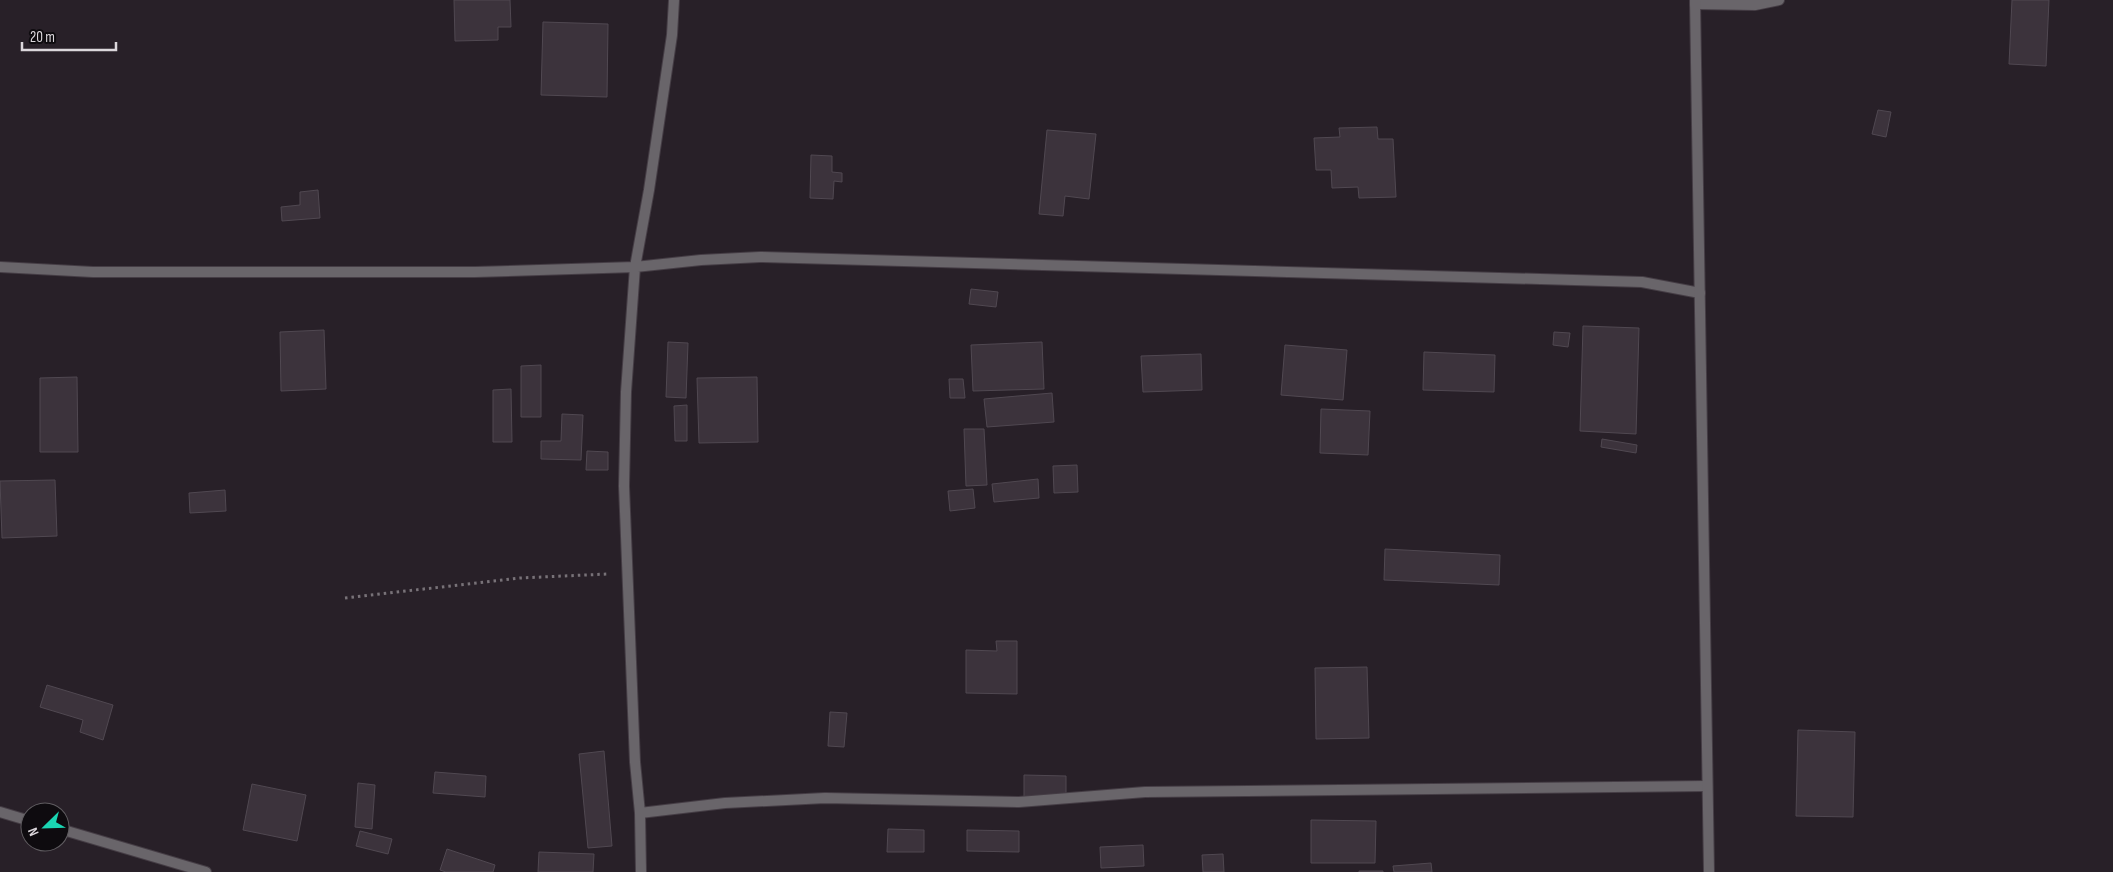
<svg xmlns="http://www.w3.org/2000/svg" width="2113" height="872" font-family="'Sofia Sans Condensed',sans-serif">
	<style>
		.building { fill: #3c333c; stroke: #504851 }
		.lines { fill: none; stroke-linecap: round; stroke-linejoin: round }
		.minor-casing { stroke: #453d45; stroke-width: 12 }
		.tertiary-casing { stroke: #453d45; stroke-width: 12 }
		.path { stroke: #787278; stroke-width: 3; stroke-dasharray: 2.5 4; stroke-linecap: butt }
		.minor { stroke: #69656a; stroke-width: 10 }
		.tertiary { stroke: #69656a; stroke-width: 10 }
	</style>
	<rect width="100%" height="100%" fill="#282028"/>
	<path class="building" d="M454,0H510L511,27H498V40L455,41Z
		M2012,0H2049L2046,66L2009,64Z
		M543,22L608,24L607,97L541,95Z
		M1878,110L1891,112L1886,137L1872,134Z
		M1377,127L1378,139H1393L1396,197L1359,198L1358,187L1332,188L1331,170H1316L1314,138L1340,137L1339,128Z
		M1047,130L1096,134L1089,199L1065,196L1063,216L1039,214Z
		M811,155L832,156V172L842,173V182L834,181L833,199L810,198Z
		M318,190L320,218L282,221L281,207L300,205V192Z
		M971,289L998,292L996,307L969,304Z
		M1583,326L1639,328L1636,434L1580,431Z
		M324,330L326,389L281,391L280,332Z
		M1554,332L1570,333L1568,347L1553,345Z
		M668,342L688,343L686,398L666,397Z
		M1042,342L1044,389L973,391L971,345Z
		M1285,345L1347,350L1343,400L1281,395Z
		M1424,352L1495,355L1494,392L1423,390Z
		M1201,354L1202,390L1143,392L1141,356Z
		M541,365V417H521V366Z
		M77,377L78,452H40V378Z
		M757,377L758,442L699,443L697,378Z
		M949,379H963L965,398H950Z
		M511,389L512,442H493V390Z
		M1052,393L1054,422L987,427L984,399Z
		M687,405V441H675L674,406Z
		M1321,409L1370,411L1368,455L1320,453Z
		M562,414L583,415L581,460L541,459V441H561Z
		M964,429H984L987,485L966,486Z
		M1602,439L1637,445L1636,453L1601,447Z
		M587,451L608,452V470H586Z
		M1077,465L1078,492L1054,493L1053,466Z
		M1038,479L1039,498L994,502L992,484Z
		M55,480L57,536L2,538L0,481Z
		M973,489L975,508L950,511L948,491Z
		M225,490L226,511L190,513L189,493Z
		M1385,549L1500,555L1499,585L1384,580Z
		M996,641H1017V694L966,693V650L997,651Z
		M1367,667L1369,738L1316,739L1315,668Z
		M47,685L113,705L103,740L80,732L83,720L40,707Z
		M830,712L847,713L844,747L828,746Z
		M1798,730L1855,732L1853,817L1796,816Z
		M604,751L612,846L588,848L579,754Z
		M435,772L486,776L485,797L433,793Z
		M1024,775L1066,776V797H1024Z
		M358,783L375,785L372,829L355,827Z
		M252,784L306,795L297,841L243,830Z
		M1311,820L1376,821L1375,863H1311Z
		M888,829L924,830V852H887Z
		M967,830L1019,831V852L967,851Z
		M360,831L392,839L388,854L356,846Z
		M1143,845L1144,866L1101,868L1100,847Z
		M447,849L495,865L493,872H446L440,870Z
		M539,852L594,854L593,872H538Z
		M1223,854L1224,872H1203L1202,855Z
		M1431,863L1432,872H1394L1393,866Z
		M1359,871H1383V872H1359Z"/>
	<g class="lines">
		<g class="minor-casing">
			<path id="minor" d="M1695,4L1755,5L1779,0
				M0,267L93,272H475L635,267L701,260L760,257L1574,280L1642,282L1700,293
				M640,813L725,803L825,798L1019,802L1145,792L1707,786
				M641,872L640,813L635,762L624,486L626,392L635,267L649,190L672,35L674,0"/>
		</g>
		<g class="tertiary-casing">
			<path id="tertiary" d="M1695,0L1709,872
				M0,812L30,821
				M60,829L206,872"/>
		</g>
		<path class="path" d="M345,598L520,578L607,574"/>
		<use href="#minor" class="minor"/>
		<use href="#tertiary" class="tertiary"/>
	</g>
	<g transform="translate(45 827) rotate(247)"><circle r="24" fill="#0e0b0f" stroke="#605d61"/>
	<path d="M0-4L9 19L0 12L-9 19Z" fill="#1ad5b2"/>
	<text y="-8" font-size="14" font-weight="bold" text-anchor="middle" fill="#dcd7dc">N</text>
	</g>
	<path d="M22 42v8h94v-8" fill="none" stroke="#dcd7dc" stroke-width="2.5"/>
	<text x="30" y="42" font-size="15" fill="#dcd7dc" stroke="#0e0b0f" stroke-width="4" paint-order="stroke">20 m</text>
</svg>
